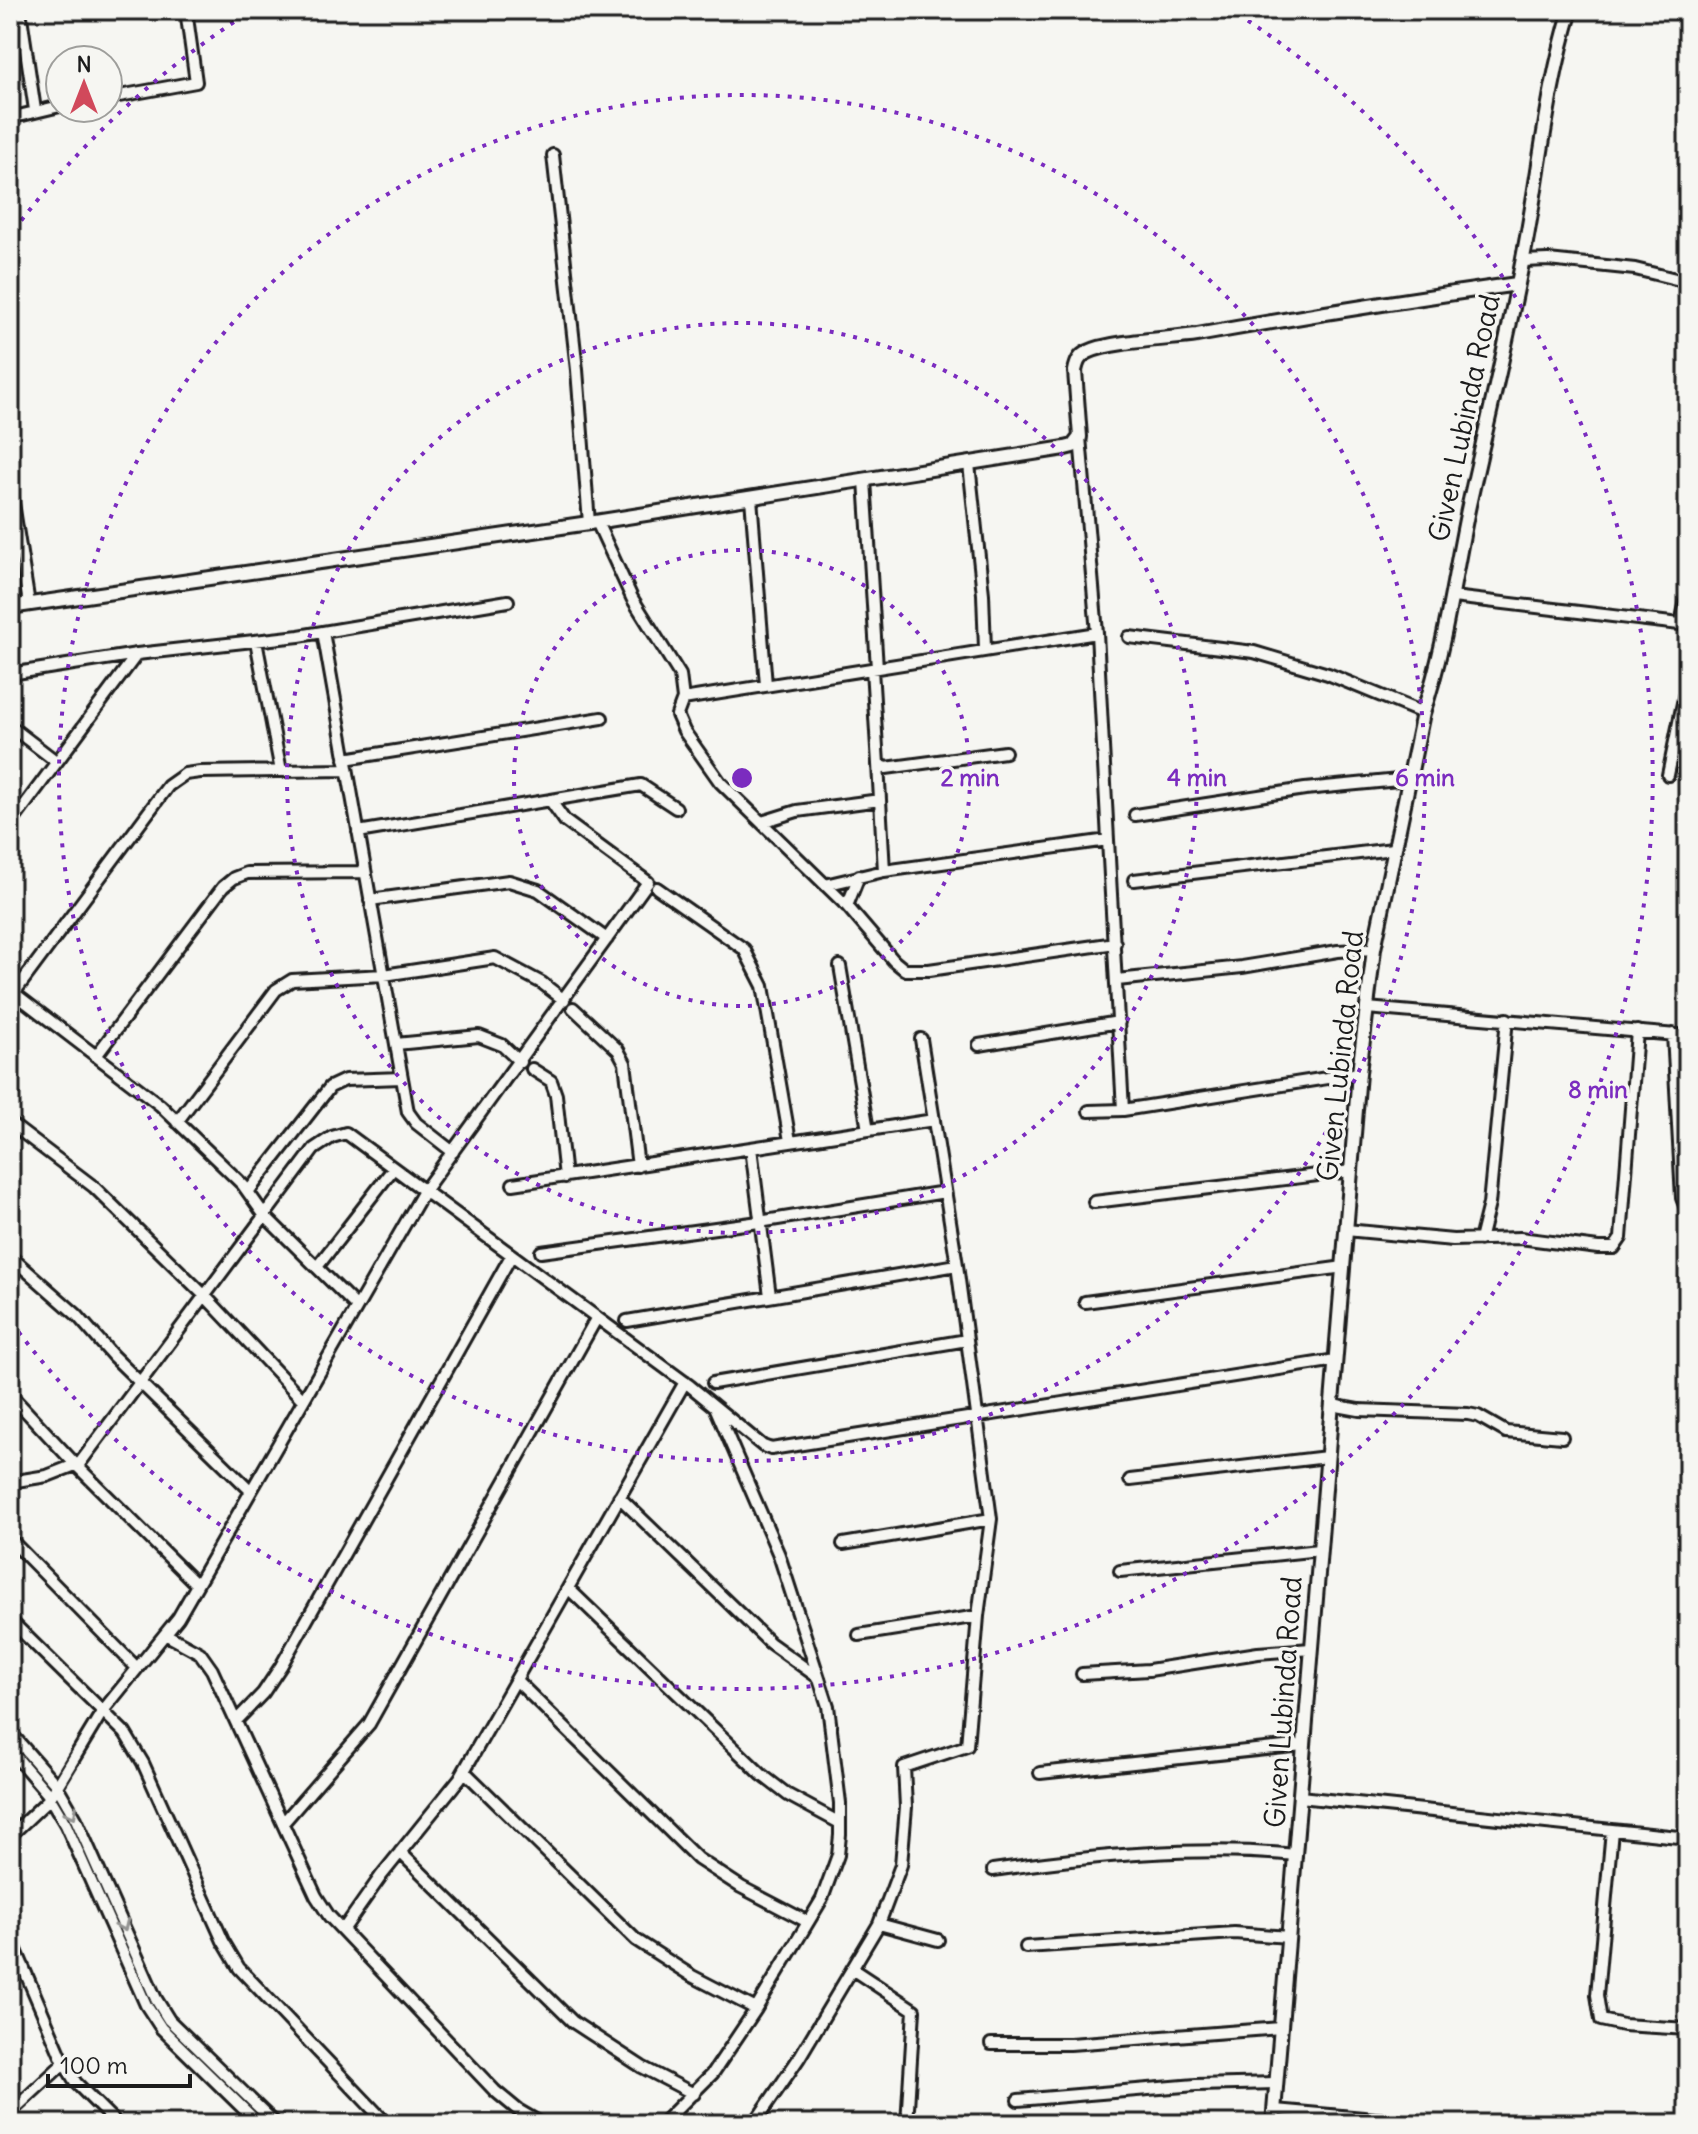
<svg xmlns="http://www.w3.org/2000/svg" width="1698" height="2134" font-family="Delius,sans-serif">
	<style>
		.lines { fill: none; stroke-linecap: round; stroke-linejoin: round }
		.minor-casing { stroke: #1c1c1c; stroke-width: 16 }
		.tertiary-casing { stroke: #1c1c1c; stroke-width: 18 }
		.minor { stroke: #f6f6f2; stroke-width: 10 }
		.tertiary { stroke: #f6f6f2; stroke-width: 12 }
		.oneway { stroke: #949492 }
		.ring { fill: none; stroke: #7b2cbf; stroke-width: 4; stroke-dasharray: 4 8 }
		.labels { text-anchor: middle; stroke-width: 7; stroke-linejoin: round; paint-order: stroke }
		.street-label { font-size: 28px; fill: #1c1c1c; stroke: #f6f6f2 }
		.centre { fill: #7b2cbf; stroke: #f6f6f2; stroke-width: 4 }
		.ring-label { font-size: 24px; text-anchor: middle; font-weight: bold; fill: #7b2cbf; stroke: #f6f6f2; stroke-width: 7; stroke-linejoin: round; paint-order: stroke }
	</style>
	<rect width="100%" height="100%" fill="#f6f6f2"/>
	<filter id="ink" filterUnits="userSpaceOnUse"><feTurbulence type="fractalNoise" baseFrequency=".0125" numOctaves="2"/><feDisplacementMap in="SourceGraphic" scale="16" xChannelSelector="R" yChannelSelector="G"/><feConvolveMatrix kernelMatrix="1 2 1 2 8 2 1 2 1" color-interpolation-filters="sRGB"/></filter>
	<g filter="url(#ink)">
		<g class="lines">
			<g class="minor-casing">
				<path id="minor" d="M20,10L35,110
					M108,98L196,82L186,10
					M10,118L60,106
					M553,155L577,370L589,523
					M1523,261L1548,260L1635,269L1688,282
					M1080,437L1097,633L1108,840
					M969,464L983,594L985,649
					M865,480L877,668
					M10,484L29,604
					M751,498L766,685
					M597,522L632,598L680,675L683,699L677,715L684,731L720,782L847,906L894,961L905,970H929L1115,943
					M1453,597L1688,625
					M1681,623L1688,592
					M323,632L408,1112L416,1123L453,1152
					M1129,637L1254,652L1328,674L1423,713
					M256,641L281,771
					M872,669L878,764L886,768L1005,752
					M10,674L137,654L299,636L508,601
					M683,699L1097,633
					M10,726L57,762
					M345,759L602,718
					M878,764L884,871
					M1668,775L1688,679
					M1135,815L1305,789L1409,779
					M762,822L797,811L880,800
					M10,825L137,654
					M358,832L641,785L676,808
					M1134,880L1393,849
					M825,885L884,871L1108,840L1123,1110
					M657,888L744,949L763,986L790,1141
					M370,900L509,881L538,890L607,939
					M847,906L859,876
					M840,966L868,1130
					M1117,980L1242,967L1338,951L1374,949
					M10,990L160,1105L243,1185L265,1216L357,1307
					M14,993L168,786L185,774L200,772L347,770
					M573,1008L618,1050L625,1063L638,1166
					M1367,1008L1688,1036
					M1673,1034L1682,1198L1688,1213
					M921,1039L957,1265
					M396,1044L479,1036L502,1045L520,1062
					M979,1045L1119,1022
					M96,1056L223,887L234,878L247,873L365,872
					M532,1069L551,1081L556,1095L565,1177
					M1089,1111L1123,1110L1359,1073
					M177,1122L276,990L292,980L384,975L495,958L542,983L564,1000
					M10,1123L94,1187L205,1296L303,1400
					M513,1184L751,1148
					M248,1192L330,1087L345,1080L402,1078
					M1094,1202L1351,1171
					M1346,1230L1453,1240L1520,1238L1598,1248H1614L1621,1238L1637,1031
					M1480,1240L1489,1204L1507,1019
					M541,1252L759,1222L945,1192
					M10,1256L77,1315L113,1356L251,1491
					M317,1267L393,1169
					M770,1296L751,1148L934,1120
					M1085,1302L1344,1267
					M627,1321L957,1265L991,1519L978,1616L967,1746L904,1767L906,1807L901,1865L879,1924L799,2058L754,2124
					M713,1383L967,1340
					M10,1394L76,1465L197,1585
					M1332,1405L1359,1410L1468,1414L1478,1416L1506,1432L1562,1437
					M1130,1480L1327,1457
					M10,1482L47,1476L80,1463L314,1149L332,1137L346,1133L690,1386L763,1446L771,1449L1336,1360
					M619,1497L770,1643L819,1678
					M10,1539L137,1668
					M843,1544L991,1519
					M1120,1571L1319,1550
					M568,1588L762,1775L788,1795L840,1823
					M10,1620L125,1733L143,1763L223,1941L239,1968L387,2124
					M165,1634L200,1653L212,1670L316,1896L329,1916L495,2091L518,2110L542,2124
					M859,1635L978,1616
					M1082,1674L1149,1670L1258,1653L1311,1649
					M516,1680L698,1859L741,1887L808,1922
					M236,1721L263,1693L281,1666L511,1256
					M10,1732L57,1786L76,1819L156,1999L169,2020L276,2124
					M10,1750L47,1793L66,1825L146,2005L161,2028L259,2124
					M464,1771L636,1940L692,1976L756,2009
					M1040,1773L1303,1745
					M1300,1797L1688,1838
					M283,1823L369,1724L596,1319
					M1612,1830L1597,1995L1601,2020L1623,2025L1688,2029
					M10,1836L50,1798L102,1712L178,1618L424,1191L648,882L565,821L550,800
					M400,1852L573,2022L642,2067L694,2094
					M993,1870C1090,1856 1199,1845 1296,1855
					M879,1924L938,1940
					M343,1930L381,1876L460,1778L685,1382
					M10,1936L64,2063L76,2083L117,2124
					M1026,1947L1234,1933L1289,1937
					M852,1969L914,2010L907,2124
					M10,1978L23,1966
					M991,2044H1070L1281,2028
					M1018,2100L1196,2085L1276,2083
					M1275,2110L1430,2124
					M10,2113L64,2063
					M662,2124L713,2073L756,2009L822,1899L838,1855L840,1835V1803L828,1706L779,1555L716,1409"/>
			</g>
			<g class="tertiary-casing">
				<path id="tertiary" d="M10,607L589,523L1065,448L1073,446L1080,437L1075,371C1077,362 1079,356 1088,352C1110,341 1169,339 1197,335C1303,316 1410,299 1517,284
					M1273,2124L1359,1073L1374,949L1423,713C1446,645 1454,575 1469,505C1489,414 1512,323 1528,231C1541,158 1549,81 1571,10"/>
			</g>
			<use href="#minor" class="minor"/>
			<use href="#tertiary" class="tertiary"/>
		</g>
		<defs><path id="oneway-chevron" d="M-2-3.5L2.5 0L-2 3.5" fill="none" stroke-width="1.6" stroke-linecap="round" stroke-linejoin="round" transform="scale(2)"/></defs>
		<g class="oneway">
			<use href="#oneway-chevron" transform="translate(72 1813) rotate(62)"/>
			<use href="#oneway-chevron" transform="translate(123 1926) rotate(66)"/>
		</g>
	</g>
	<g class="ring">
		<circle cx="742" cy="778" r="228"/>
		<circle cx="742" cy="778" r="455"/>
		<circle cx="742" cy="778" r="683"/>
		<path d="M14 230A911 911 0 0 1 246 14M1238 14A911 911 0 1 1 14 1326"/>
	</g>
	<g class="labels">
		<g class="street-label">
			<text transform="translate(1464 418) rotate(-78)" y="10">Given Lubinda Road</text>
			<text transform="translate(1340 1056) rotate(-84)" y="10">Given Lubinda Road</text>
			<text transform="translate(1283 1702) rotate(-86)" y="10">Given Lubinda Road</text>
		</g>
	</g>
	<circle cx="742" cy="778" r="12" class="centre"/>
	<g class="ring-label">
		<text x="970" y="786">2 min</text>
		<text x="1197" y="786">4 min</text>
		<text x="1425" y="786">6 min</text>
		<text x="1598" y="1098">8 min</text>
	</g>
	<rect width="1698" height="2134" fill="none" stroke="#f6f6f2" stroke-width="40"/>
	<rect x="20" y="20" width="1658" height="2094" fill="none" stroke="#1c1c1c" stroke-width="3" filter="url(#ink)"/>
	<g transform="translate(84 84)"><circle r="38" fill="#f6f6f2" stroke="#9f9f9c" stroke-width="2"/>
	<path d="M0-6L14 30L0 20L-14 30Z" fill="#d1495b"/>
	<text y="-12" font-size="22" font-weight="bold" text-anchor="middle" fill="#1c1c1c">N</text>
	</g>
	<path d="M48 2074v12h142v-12" fill="none" stroke="#1c1c1c" stroke-width="4"/>
	<text x="60" y="2074" font-size="24" fill="#1c1c1c" stroke="#f6f6f2" stroke-width="6" paint-order="stroke">100 m</text>
</svg>
